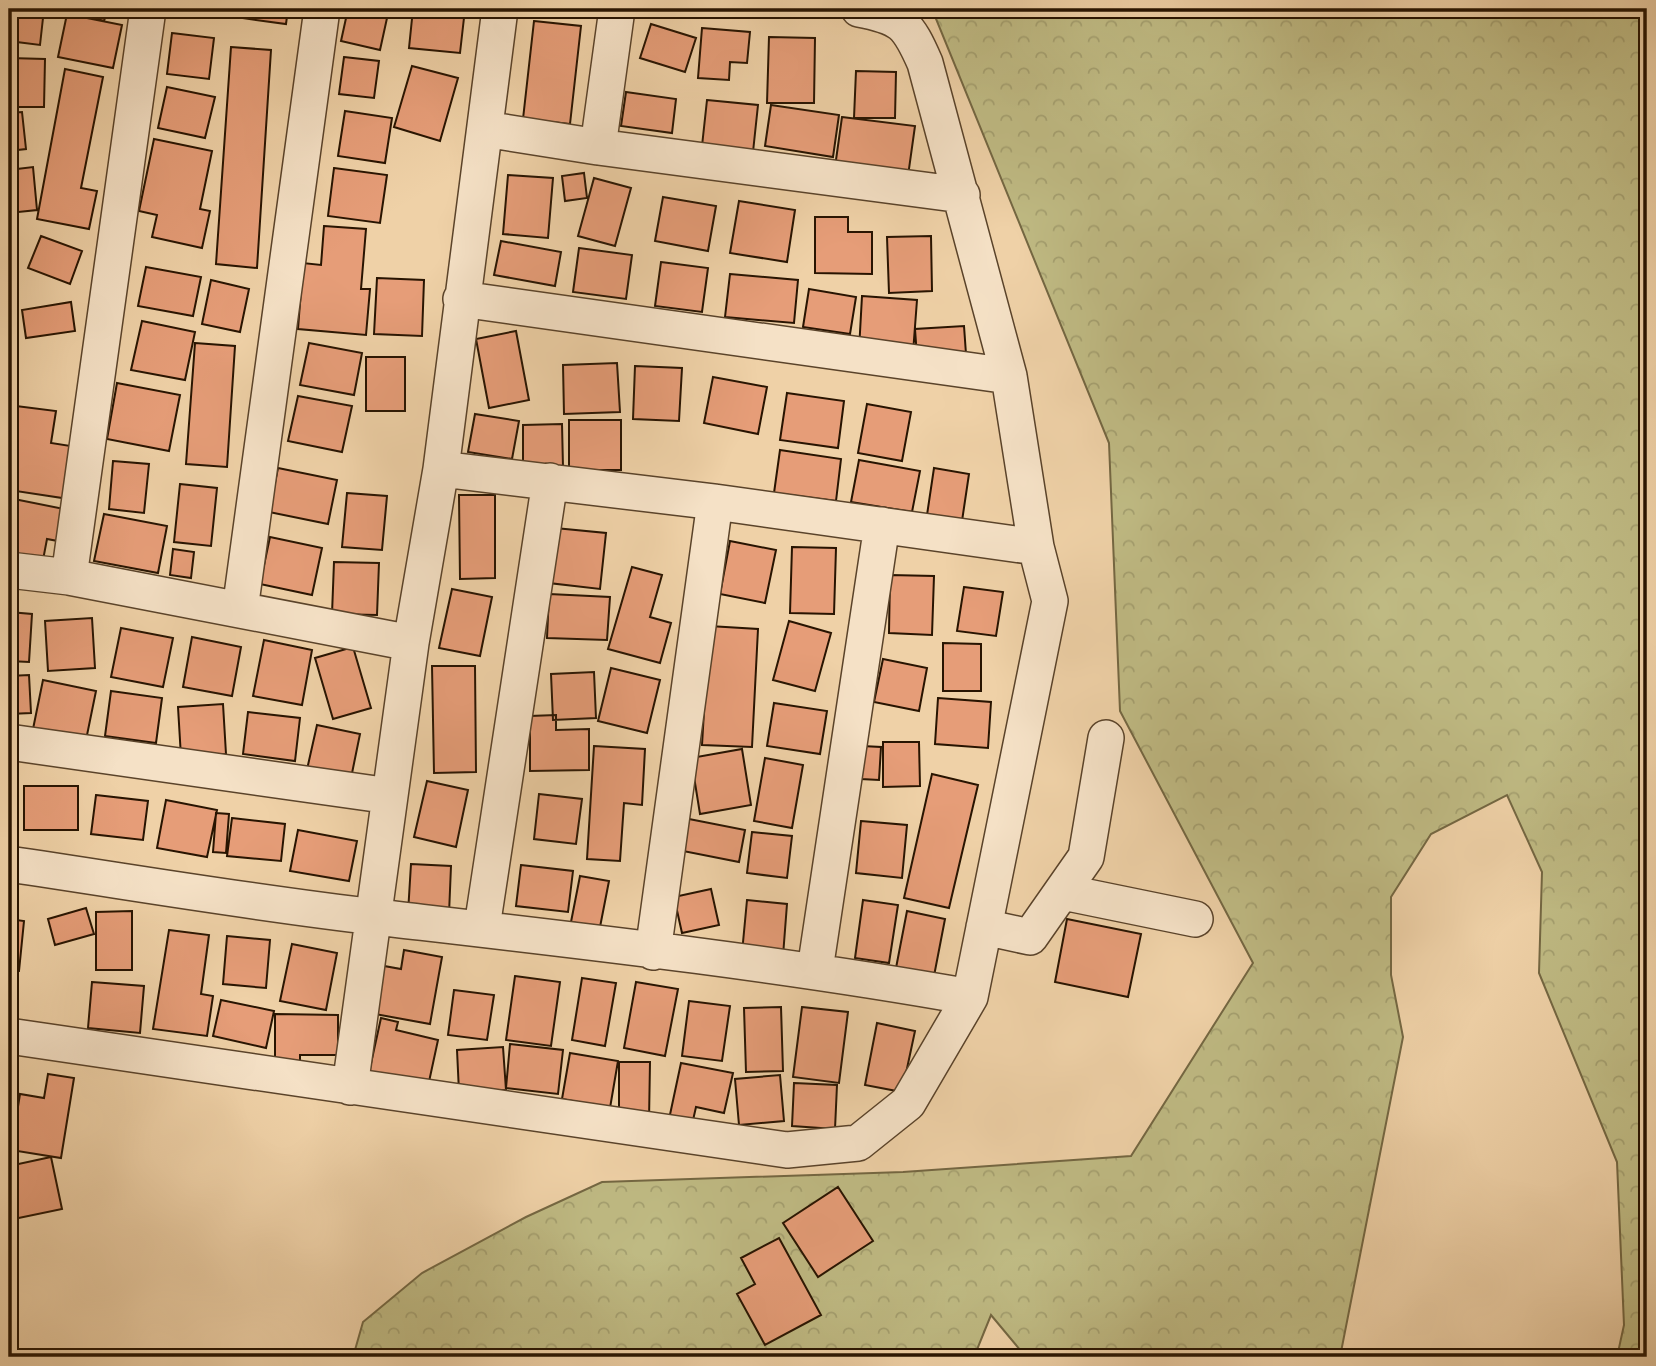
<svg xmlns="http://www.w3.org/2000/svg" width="1656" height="1366" font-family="'IM FELL DW Pica',serif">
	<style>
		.forest { fill: url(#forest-crowns); stroke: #746742; stroke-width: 2 }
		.building { fill: #e69d78; stroke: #281401; stroke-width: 2 }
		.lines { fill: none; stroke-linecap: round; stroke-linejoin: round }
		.street-casing { stroke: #5a432a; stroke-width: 38 }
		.street { stroke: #f5e1c6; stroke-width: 35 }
	</style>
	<defs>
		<pattern id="forest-crowns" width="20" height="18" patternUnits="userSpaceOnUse" patternTransform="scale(1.75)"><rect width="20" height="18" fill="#bfba83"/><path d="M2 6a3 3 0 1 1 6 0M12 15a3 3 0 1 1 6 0" fill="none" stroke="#a49f6f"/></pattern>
	</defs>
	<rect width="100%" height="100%" fill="#efd1a7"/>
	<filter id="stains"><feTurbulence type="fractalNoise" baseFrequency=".00286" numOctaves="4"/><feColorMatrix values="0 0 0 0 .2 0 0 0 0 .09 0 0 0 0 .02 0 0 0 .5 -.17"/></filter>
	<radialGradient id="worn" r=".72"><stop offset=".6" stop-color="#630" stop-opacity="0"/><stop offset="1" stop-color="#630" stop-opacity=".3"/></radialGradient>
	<path class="forest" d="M932,9H1647V1357H1617L1624,1325L1617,1162L1539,973L1542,872L1507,795L1431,834L1391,897V975L1403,1037L1340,1357H1026L991,1315L974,1357H353L363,1322L422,1273L526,1217L602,1182L903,1172L1131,1156L1253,963L1120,711L1109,443Z"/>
	<path class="building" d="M9,9H44L40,45L9,41Z
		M64,9H108L104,21Z
		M243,9H288L286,24L242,18Z
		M348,9H389L380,50L341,41Z
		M413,9H465L460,53L409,48Z
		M67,14L122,25L113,68L58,57Z
		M534,21L581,26L570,124L523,119Z
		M651,24L696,38L685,72L640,58Z
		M702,28L750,32L747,63L730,62L729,80L698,78Z
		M172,33L214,38L209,79L167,74Z
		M769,37L815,38L814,103H767Z
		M231,47L271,50L257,268L216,264Z
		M344,57L379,61L374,98L339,94Z
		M9,58L45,59L44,107H9Z
		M412,66L458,78L440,141L394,127Z
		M65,69L103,77L81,188L97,191L89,229L37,219Z
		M856,71L896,72L895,118H854Z
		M167,87L215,97L205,138L158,128Z
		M626,92L676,99L672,133L621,126Z
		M707,100L758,105L753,152L702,146Z
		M771,105L839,115L833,157L765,146Z
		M345,111L392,118L385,163L338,156Z
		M22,112L26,149L9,151V113Z
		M842,117L915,126L908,176L835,167Z
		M154,139L212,151L200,209L210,211L202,248L152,237L157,215L139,211Z
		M33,167L37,210L9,213V170Z
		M334,168L387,175L380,223L328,216Z
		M584,173L587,198L565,201L562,176Z
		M508,175L553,178L548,238L503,234Z
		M594,178L631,188L615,246L578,236Z
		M663,197L716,206L708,251L655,241Z
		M739,201L795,210L787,262L730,253Z
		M815,217H848V232H872V274L815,273Z
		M324,226L366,229L361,289H370L366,335L298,329L303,263L321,265Z
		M9,228L17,230L9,269Z
		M41,236L82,251L70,284L28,268Z
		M931,236L932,291L889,293L887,237Z
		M501,241L561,252L555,286L494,275Z
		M579,248L632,255L626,299L573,292Z
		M661,262L708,268L702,312L655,306Z
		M146,267L201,277L193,316L138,306Z
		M730,274L798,280L794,323L725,317Z
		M377,278L424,280L422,336L374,334Z
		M211,280L249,289L240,332L202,324Z
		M809,289L856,297L850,334L803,327Z
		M862,296L917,300L913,353L859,350Z
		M71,302L75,331L26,338L22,310Z
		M142,321L195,332L185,380L131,370Z
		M964,326L966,354L917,357L915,329Z
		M516,331L529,400L489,408L476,339Z
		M195,343L235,346L227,467L186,464Z
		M309,343L362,353L354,395L300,385Z
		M366,357H405V411H366Z
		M617,363L620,412L564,414L563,365Z
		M635,366L682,368L679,421L633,419Z
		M713,377L767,387L758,434L704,423Z
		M117,383L180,395L169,451L107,439Z
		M787,393L844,401L838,448L780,440Z
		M298,396L352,406L342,452L288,441Z
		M867,404L911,412L902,461L858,453Z
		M16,406L56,411L51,443L77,447L69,499L9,490V454Z
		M475,414L519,421L512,459L468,452Z
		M569,420H621V470H569Z
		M562,424L563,467L523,468V425Z
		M780,450L841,459L836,501L774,493Z
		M859,460L920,471L912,512L851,502Z
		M113,461L149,464L144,513L109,509Z
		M278,468L337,480L328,524L269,512Z
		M934,468L969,474L962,521L927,515Z
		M180,484L217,488L211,546L174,542Z
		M347,493L387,496L382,550L342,547Z
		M459,495H495V578L460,579Z
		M9,498L69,510L63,542L47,539L43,560L9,553Z
		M104,514L167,526L158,573L94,561Z
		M555,528L606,533L600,589L549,583Z
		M270,537L322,548L312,595L260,584Z
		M730,541L776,550L765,603L720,594Z
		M792,547L836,548L834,614L790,613Z
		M173,549L194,552L191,578L170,575Z
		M334,562L379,563L377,615L332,614Z
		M632,567L662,575L650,617L671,623L660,663L608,649Z
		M890,575L934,576L932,635L889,633Z
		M964,587L1003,592L996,636L957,631Z
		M452,589L492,597L480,656L439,648Z
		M549,594L610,597L607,640L547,638Z
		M9,612L32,614L29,662L9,661Z
		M92,618L95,668L48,671L45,621Z
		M789,621L831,633L815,691L773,680Z
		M709,626L758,629L752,747L702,745Z
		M121,628L173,638L163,687L111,677Z
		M192,637L241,647L232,696L183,687Z
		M264,640L312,650L302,705L253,696Z
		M943,643L981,644V691H943Z
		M353,647L371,708L333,719L315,658Z
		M883,659L927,668L919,711L874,702Z
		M432,666H475L476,772L434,773Z
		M611,668L660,680L647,733L598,721Z
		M594,672L596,718L553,720L551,674Z
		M29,675L31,713L9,714V676Z
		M43,680L96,691L86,740L33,729Z
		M111,691L162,698L156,743L105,736Z
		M938,698L991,702L988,748L935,744Z
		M774,703L827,711L820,754L767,746Z
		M223,704L226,754L181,757L178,707Z
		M248,712L300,718L295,761L243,754Z
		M556,715V730L589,729V770L530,771V716Z
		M317,725L360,734L350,783L306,774Z
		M883,742H919L920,786L883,787Z
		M594,746L645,749L642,805L624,803L620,861L587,859Z
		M862,746L881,747L879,780L861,779Z
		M742,749L751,805L700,814L691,758Z
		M765,758L803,765L792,828L754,821Z
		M932,774L978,785L949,908L904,898Z
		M427,781L468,790L456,847L414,837Z
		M24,786H78V830H24Z
		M539,794L582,799L576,844L534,839Z
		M96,795L148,801L143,840L91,834Z
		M166,800L217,810L207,857L157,848Z
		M216,813L229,814L226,853L213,852Z
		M232,818L285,824L281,861L227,856Z
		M689,819L745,830L739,862L683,851Z
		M861,821L907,825L902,878L856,873Z
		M298,830L357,841L349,881L290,871Z
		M752,832L792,836L787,878L747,873Z
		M411,864L451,866L449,914L408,913Z
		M521,865L573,871L568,912L516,906Z
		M580,876L609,881L600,927L571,922Z
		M711,889L719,925L682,933L674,897Z
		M747,900L787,904L783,956L742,953Z
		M863,900L898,905L889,963L855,958Z
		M86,908L94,934L55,945L48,919Z
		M132,911V970H96V912Z
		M907,911L945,919L934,976L896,968Z
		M9,919L24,921L19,971L9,970Z
		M1067,919L1141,934L1128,997L1055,982Z
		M169,930L209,935L201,994L213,996L207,1036L153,1029Z
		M227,936L270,940L266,988L223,984Z
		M292,944L337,953L326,1010L280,1001Z
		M404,950L442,957L430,1024L375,1014L384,966L401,969Z
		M9,971L12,1005H9Z
		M515,976L560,982L551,1046L506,1040Z
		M582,978L616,983L605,1046L572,1040Z
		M92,982L144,986L140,1033L88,1028Z
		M636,982L678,989L665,1056L624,1048Z
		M454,990L494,995L487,1040L448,1035Z
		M221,1000L274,1011L266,1048L213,1036Z
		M689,1001L730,1006L722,1061L682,1056Z
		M781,1007L783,1071L746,1072L744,1008Z
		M802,1007L848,1012L839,1083L793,1077Z
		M275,1014L338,1015V1055H300V1068H275Z
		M381,1018L398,1022L396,1030L438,1040L427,1091L368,1077Z
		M877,1023L915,1031L902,1092L865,1085Z
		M510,1044L563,1050L558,1094L506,1088Z
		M503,1047L506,1090L459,1092L457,1050Z
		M570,1053L618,1061L610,1108L562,1099Z
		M619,1062H650L649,1121H619Z
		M681,1063L733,1073L724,1113L696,1107L691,1129L668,1124Z
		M48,1074L74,1078L61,1158L11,1150L20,1094L44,1098Z
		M780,1075L784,1121L739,1125L735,1079Z
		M794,1083L837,1085L835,1129L792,1126Z
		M51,1157L62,1209L9,1220V1166Z
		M838,1187L873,1241L818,1277L783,1223Z
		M779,1238L821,1315L765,1345L737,1294L755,1284L741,1258Z"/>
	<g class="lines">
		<g class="street-casing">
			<path id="street" d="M485,129L598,147L962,195
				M598,147L617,9
				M461,299L1009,376
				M441,469L715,502L1036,547
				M9,570L69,577L411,643
				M69,577L148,9
				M240,610L322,9
				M9,742L390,796
				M9,864C131,882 253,903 376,917C574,940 773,962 970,997
				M1063,892L1195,919
				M482,927L550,481
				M984,927L1030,937L1086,857L1106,738
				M653,952L715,502
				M815,970L882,525
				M9,1036L787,1150L858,1143L908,1103L970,997L1050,601L1036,547L1009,376L925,63C908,24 902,17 859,9
				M350,1087L411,643L441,469L500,9"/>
		</g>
		<use href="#street" class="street"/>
	</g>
	<rect width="1656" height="1366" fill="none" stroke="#efd1a7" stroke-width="35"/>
	<rect x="10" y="10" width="1635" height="1345" fill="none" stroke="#281401" stroke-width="3.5"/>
	<rect x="18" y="18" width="1621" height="1331" fill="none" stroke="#281401" stroke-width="2"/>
	<rect width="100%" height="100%" filter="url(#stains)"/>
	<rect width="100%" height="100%" fill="url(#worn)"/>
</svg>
